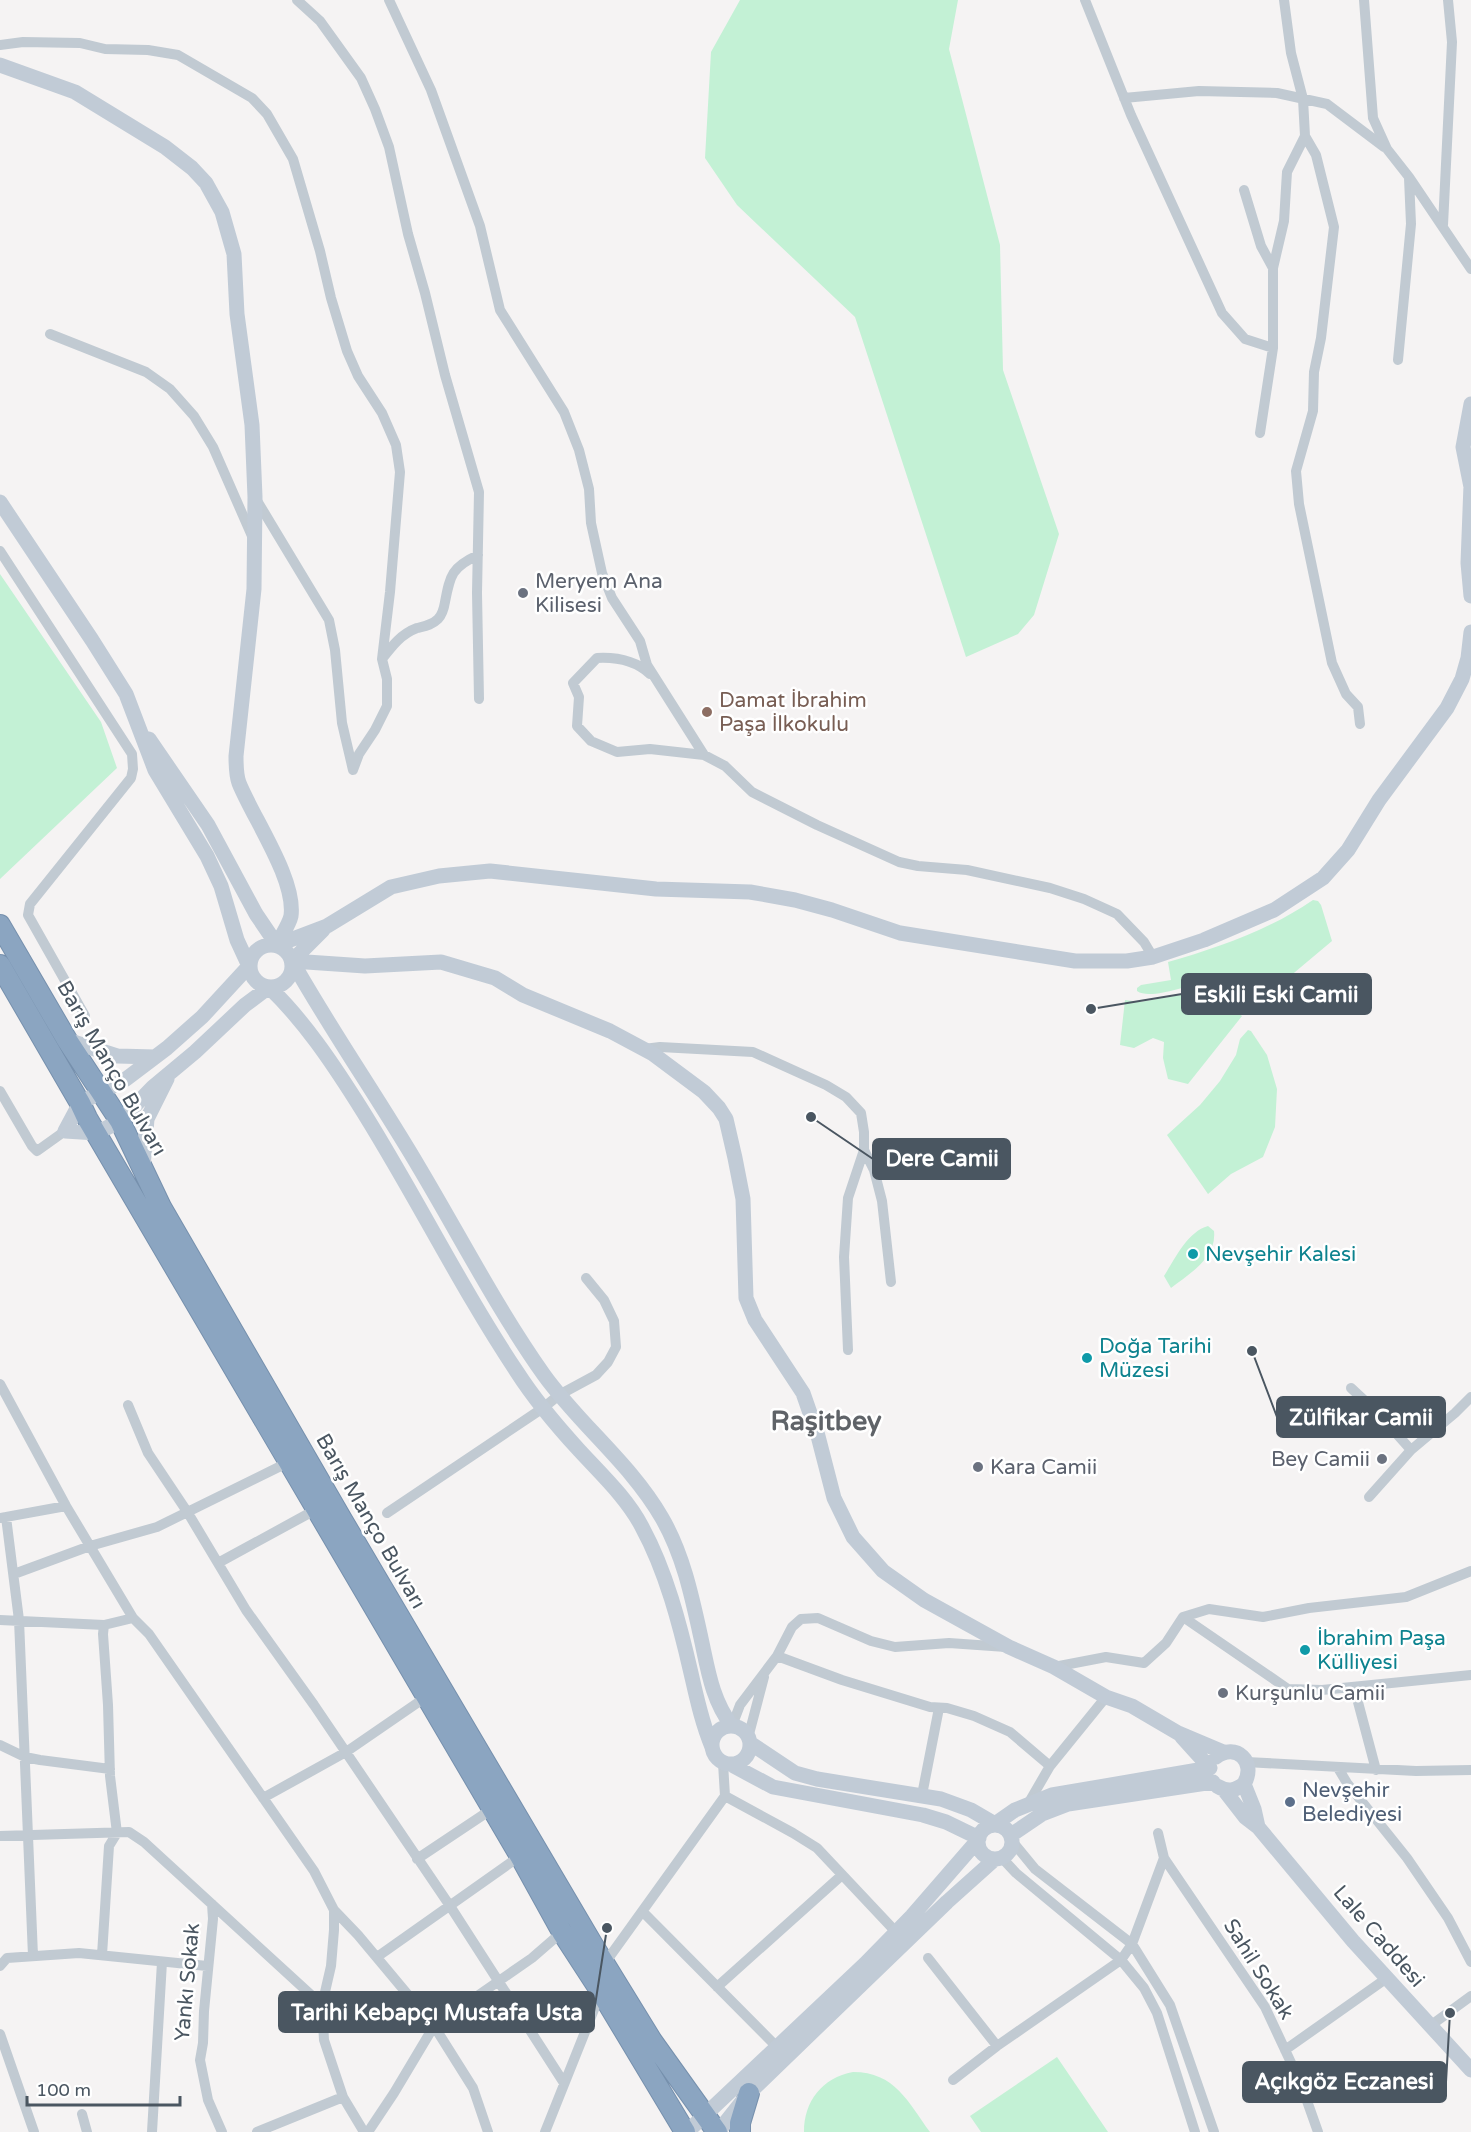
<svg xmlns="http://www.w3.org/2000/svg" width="1471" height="2132" font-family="'Varela Round',sans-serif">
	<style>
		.green { fill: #c3f1d5 }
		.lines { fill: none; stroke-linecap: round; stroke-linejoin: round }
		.highway-casing { stroke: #7690ad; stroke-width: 22 }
		.street { stroke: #c1cad2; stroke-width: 10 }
		.secondary { stroke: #c1cbd6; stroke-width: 15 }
		.highway { stroke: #8ba5c1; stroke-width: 20 }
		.worship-dot { fill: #6b7280; stroke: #fff; stroke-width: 2 }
		.education-dot { fill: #8d6e63; stroke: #fff; stroke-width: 2 }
		.culture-dot { fill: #0f9aa8; stroke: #fff; stroke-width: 2 }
		.service-dot { fill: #5c6f8a; stroke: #fff; stroke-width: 2 }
		.labels { text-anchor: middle; stroke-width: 5; stroke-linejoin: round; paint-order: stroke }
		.worship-label { font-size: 21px; fill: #5b616d; stroke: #fff; text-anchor: start }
		.education-label { font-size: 21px; fill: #785e54; stroke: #fff; text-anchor: start }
		.street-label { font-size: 21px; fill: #4a5661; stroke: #fff }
		.culture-label { font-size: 21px; fill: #0d838f; stroke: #fff; text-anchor: start }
		.service-label { font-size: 21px; fill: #4e5e75; stroke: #fff; text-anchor: start }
		.district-label { font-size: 27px; font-weight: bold; fill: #5f6368; stroke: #fff }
		.leader { fill: none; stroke: #4a5661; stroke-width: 2 }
		.callout-dot { fill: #4a5661; stroke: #fff; stroke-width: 2 }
		.callout { fill: #4a5661; stroke: #4a5661; stroke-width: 2 }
		.callout-label { font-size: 22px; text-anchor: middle; font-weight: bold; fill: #fff }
	</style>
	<rect width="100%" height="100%" fill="#f5f3f3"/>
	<path class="green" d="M740,0H958L949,49L1000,245L1003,370L1059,534L1034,615L1018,634L966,657L855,317L737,205L705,158L711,52Z
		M0,574L101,722L117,768L0,879Z
		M1313,900L1318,901L1321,905L1332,941L1252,1008H1247C1235,1000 1221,984 1207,984C1189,983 1151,1001 1137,991V988L1141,985L1171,980L1168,962C1218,948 1271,929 1313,900Z
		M1198,992C1217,991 1228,1004 1242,1016L1188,1084L1168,1079L1163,1058L1164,1042L1153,1038L1134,1048L1120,1045L1125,1000L1140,1002Z
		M1248,1030L1251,1031L1267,1055L1277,1089L1275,1127L1263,1157L1231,1174L1208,1194L1167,1135L1200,1105L1220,1081L1236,1055L1240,1039Z
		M1208,1226L1214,1231C1217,1258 1189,1274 1171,1288L1164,1276C1175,1259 1187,1232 1208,1226Z
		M1057,2057L1108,2132H981L970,2116Z
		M853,2072C895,2072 908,2102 930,2132H804C804,2101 822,2078 853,2072Z"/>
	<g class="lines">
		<g class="highway-casing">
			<path id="highway" d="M0,925L67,1040L120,1121L161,1207L341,1518L593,1945L652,2041L717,2132
				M0,965L80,1103L87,1118L520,1856L562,1932L601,1992L685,2132
				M740,2132V2123L749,2093"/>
		</g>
		<path class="street" d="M297,0L320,21L361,78L375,109L389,147L408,234L425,293L445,375L479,492L477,593L479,699
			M389,0L431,90L480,226L500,310L564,412L579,450L589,489L591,523L602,573L612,598L640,641L647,665L704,755L725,766L752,792L817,825L899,862L918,866L967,870L1050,888L1084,899L1117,914L1144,942L1153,957
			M1085,0L1131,115L1222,313L1245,339L1273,348
			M1364,0L1373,118L1387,149L1409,177L1471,269
			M0,45L23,42L80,43L105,49L148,50L178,55L252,98L267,114L293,159L320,251L331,298L347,351L358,376L382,413L396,445L400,472L390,592L382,659L387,679V706L375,730L359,754L353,770
			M1124,98L1199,91L1277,93L1327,104L1384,147
			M1305,136L1316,155L1334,227L1321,338L1314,372L1313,411L1296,471L1299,504L1332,663L1346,694L1358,707L1360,724
			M1244,190L1261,246L1273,268
			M1443,225L1452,42L1448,0
			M50,334L146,372L170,389L194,416L213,447L252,536
			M1398,360L1411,224L1409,178
			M1260,433L1273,348V268L1284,221L1287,172L1305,136L1303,99L1291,53L1284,0
			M256,499L329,620L335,650L342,723L353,770
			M0,551L132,754L133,769L131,778L30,904L28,915L85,1016
			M382,659C392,646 401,634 417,628C425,626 432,625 438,619C442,615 444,608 445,602C450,575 452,567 478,555
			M650,674C636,661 616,657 597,658L573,683L579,697L577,726L591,741L617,752L650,749L704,755
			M644,1049L660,1047L753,1052L826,1085L846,1097L861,1113L864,1132V1150L874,1170L882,1201L891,1282
			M0,1091L32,1146L37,1151L65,1131
			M848,1350L844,1257L848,1198L864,1150
			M0,1384L66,1506L133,1618L149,1634L314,1871L334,1910V1930L331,1966L322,2005L324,2040L343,2097L364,2132
			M1351,1388L1379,1414L1411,1450
			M128,1405L148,1453L188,1513L246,1610L314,1705L450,1906L564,2083
			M1369,1497L1411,1450L1455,1413L1471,1397
			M387,1513L543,1408L559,1395L596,1375L608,1362L616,1347L614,1321L604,1300L586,1278
			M6,1517L19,1620L33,1956
			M0,1518L66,1506
			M218,1563L317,1509
			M14,1574L90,1546L157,1527L289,1462
			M1183,1617L1288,1689L1322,1690L1471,1675
			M0,1620L104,1625L133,1618
			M777,1656L842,1680L930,1707L947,1708L974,1716L1010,1732L1050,1766
			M1054,1667L1106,1657L1144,1663L1166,1643L1183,1617L1209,1609L1263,1617L1309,1608L1406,1597L1471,1571
			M1354,1687L1376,1770
			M732,1726L740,1705L777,1656L792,1627L801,1619L818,1618L871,1641L895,1647L949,1643L1006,1647
			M748,1738L764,1677
			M0,1745L25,1757L40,1760L110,1769
			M1246,1762L1416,1771L1471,1770
			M1338,1768L1347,1783L1407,1858L1448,1918L1471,1962
			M922,1795L939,1708
			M725,1796L793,1833L817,1848L896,1932
			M263,1798L346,1752L426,1697
			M1028,1804L1050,1766L1106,1697
			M1158,1833L1164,1858L1265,2007L1301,2084L1318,2132
			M0,1836L129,1832L144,1842L322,2005
			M1012,1841L1035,1869L1132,1944L1170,2005L1214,2132
			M1002,1858L1016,1873L1121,1960L1144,1988L1157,2013L1195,2132
			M417,1859L492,1809
			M212,1904L213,1919L204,2011L203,2043L200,2060L208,2100L222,2132
			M334,1910L358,1935L434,2026L473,2088L488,2132
			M643,1912L778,2048
			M102,1955L109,1846L117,1833L110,1776L108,1705L103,1634L104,1625
			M377,1957L520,1856
			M928,1958L997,2046
			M605,1963L725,1796L723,1763
			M0,1966L7,1958L79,1953L207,1966
			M717,1987L842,1875
			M1430,2026L1471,1996
			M0,2034L34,2132
			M1285,2050L1387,1978
			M953,2080L997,2046L1121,1960L1132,1944L1164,1858
			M82,2114L87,2132
			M152,2132L162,1962
			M257,2132L343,2097
			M368,2132L394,2093L434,2026L532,1958L562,1932
			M545,2132L601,1992"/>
		<path class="secondary" d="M0,65L75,92L165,147L192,168L206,183L222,212L234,254L237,314L252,425L255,497L254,589L236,756C236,765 236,775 239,783C253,818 296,879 291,916C289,925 281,936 277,945
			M1471,404L1463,447L1471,487
			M1471,485L1468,563L1471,596
			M0,502L92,640L126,694L155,770L207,856L221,886L237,940L249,966L202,1017L167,1048L126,1079L80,1103L65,1131L97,1133L120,1121L153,1087L195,1052L245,1005L269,987C304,1021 331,1061 357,1102C413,1190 459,1285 517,1372C535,1400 557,1426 579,1450C601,1474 627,1498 642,1527C666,1571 680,1625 691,1673C697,1699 702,1723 712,1747
			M149,739L208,825L256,914L277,945
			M250 966a21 21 0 1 1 42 0a21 21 0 1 1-42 0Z
			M277,945L327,926L391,887L439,876L490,871L656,889L750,892L795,900L832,910L900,933L1075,961H1127L1153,957L1204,940L1274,910L1323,878L1348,850L1379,800L1447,708L1462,679L1468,658L1471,632
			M292,961L365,966L441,962L495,978L523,995L610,1031L653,1054L704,1092L719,1108L726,1119L735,1158L743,1199L746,1298L755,1320L803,1393L818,1436L834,1498L853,1537L883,1571L924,1600L1009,1647L1054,1667L1106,1697L1132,1706L1178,1733L1223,1752
			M292,961C332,1032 379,1099 420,1169C461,1238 498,1310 544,1375C580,1425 631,1464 662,1518C683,1554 692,1597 701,1638C708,1670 712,1700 732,1726
			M292,961L323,930
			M67,1040L117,1056L155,1057
			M143,1167L147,1119L167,1079
			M712 1745a19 19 0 1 1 38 0a19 19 0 1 1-38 0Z
			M1182,1737L1210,1768
			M750,1743L795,1773L817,1779L941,1799L971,1810L995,1824L1015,1810L1052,1795L1210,1768
			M1216,1757C1236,1742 1257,1762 1244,1784L1254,1809L1258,1827
			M730,1764L773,1787L923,1815L946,1822L979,1838
			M1217,1786C1227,1792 1235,1791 1244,1784
			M1224,1790L1245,1817L1258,1827L1353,1941L1471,2070
			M978 1842a17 17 0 1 1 34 0a17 17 0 1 1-34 0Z
			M1011,1835L1042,1814L1068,1804L1213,1782
			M687,2132L865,1964L912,1916L978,1840
			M718,2132L749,2093L947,1902L995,1859"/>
		<use href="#highway" class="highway"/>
	</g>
	<g class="worship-dot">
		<circle cx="523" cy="593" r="6"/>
		<circle cx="1382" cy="1459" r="6"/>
		<circle cx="978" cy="1467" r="6"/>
		<circle cx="1223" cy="1693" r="6"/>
	</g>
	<circle class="education-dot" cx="707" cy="712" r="6"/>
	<g class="culture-dot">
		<circle cx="1193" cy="1254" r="6"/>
		<circle cx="1087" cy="1358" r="6"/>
		<circle cx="1305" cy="1650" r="6"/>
	</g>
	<circle class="service-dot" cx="1290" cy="1802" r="6"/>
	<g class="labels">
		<g class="worship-label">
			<text x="535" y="588">Meryem Ana<tspan x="535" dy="24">Kilisesi</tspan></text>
			<text x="1370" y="1466" text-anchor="end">Bey Camii</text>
			<text x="990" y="1474">Kara Camii</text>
			<text x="1235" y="1700">Kurşunlu Camii</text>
		</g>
		<g class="education-label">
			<text x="719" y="707">Damat İbrahim<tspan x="719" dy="24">Paşa İlkokulu</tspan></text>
		</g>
		<g class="street-label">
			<text transform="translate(112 1068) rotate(60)" y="7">Barış Manço Bulvarı</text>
			<text transform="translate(371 1521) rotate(60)" y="7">Barış Manço Bulvarı</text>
			<text transform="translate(1379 1936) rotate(49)" y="7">Lale Caddesi</text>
			<text transform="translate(1259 1969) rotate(58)" y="7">Sahil Sokak</text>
			<text transform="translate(187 1982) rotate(-85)" y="7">Yankı Sokak</text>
		</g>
		<g class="culture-label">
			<text x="1205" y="1261">Nevşehir Kalesi</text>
			<text x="1099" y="1353">Doğa Tarihi<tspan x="1099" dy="24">Müzesi</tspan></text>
			<text x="1317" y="1645">İbrahim Paşa<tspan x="1317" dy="24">Külliyesi</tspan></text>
		</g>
		<g class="service-label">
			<text x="1302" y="1797">Nevşehir<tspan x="1302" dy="24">Belediyesi</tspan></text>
		</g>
		<g class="district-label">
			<text x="826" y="1430">Raşitbey</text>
		</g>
	</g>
	<path class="leader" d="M1091 1009L1182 994M811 1117L873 1159M1252 1351L1277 1417M607 1928L594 2012M1450 2013L1446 2082"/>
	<g class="callout-dot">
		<circle cx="1091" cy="1009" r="6"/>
		<circle cx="811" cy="1117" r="6"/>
		<circle cx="1252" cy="1351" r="6"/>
		<circle cx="607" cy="1928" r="6"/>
		<circle cx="1450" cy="2013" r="6"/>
	</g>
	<g class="callout">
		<rect x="1182" y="974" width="189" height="40" rx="6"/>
		<rect x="873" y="1139" width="137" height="40" rx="6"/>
		<rect x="1277" y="1397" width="168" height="40" rx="6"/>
		<rect x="279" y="1992" width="315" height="40" rx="6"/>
		<rect x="1243" y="2062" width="203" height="40" rx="6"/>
	</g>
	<g class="callout-label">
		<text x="1276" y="1002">Eskili Eski Camii</text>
		<text x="942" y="1166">Dere Camii</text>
		<text x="1361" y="1425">Zülfikar Camii</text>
		<text x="437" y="2020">Tarihi Kebapçı Mustafa Usta</text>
		<text x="1344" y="2089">Açıkgöz Eczanesi</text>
	</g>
	<path d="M27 2096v9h153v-9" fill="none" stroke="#4a5661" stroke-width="3"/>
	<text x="36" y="2096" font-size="18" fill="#4a5661" stroke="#ffffff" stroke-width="4.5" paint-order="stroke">100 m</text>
</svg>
